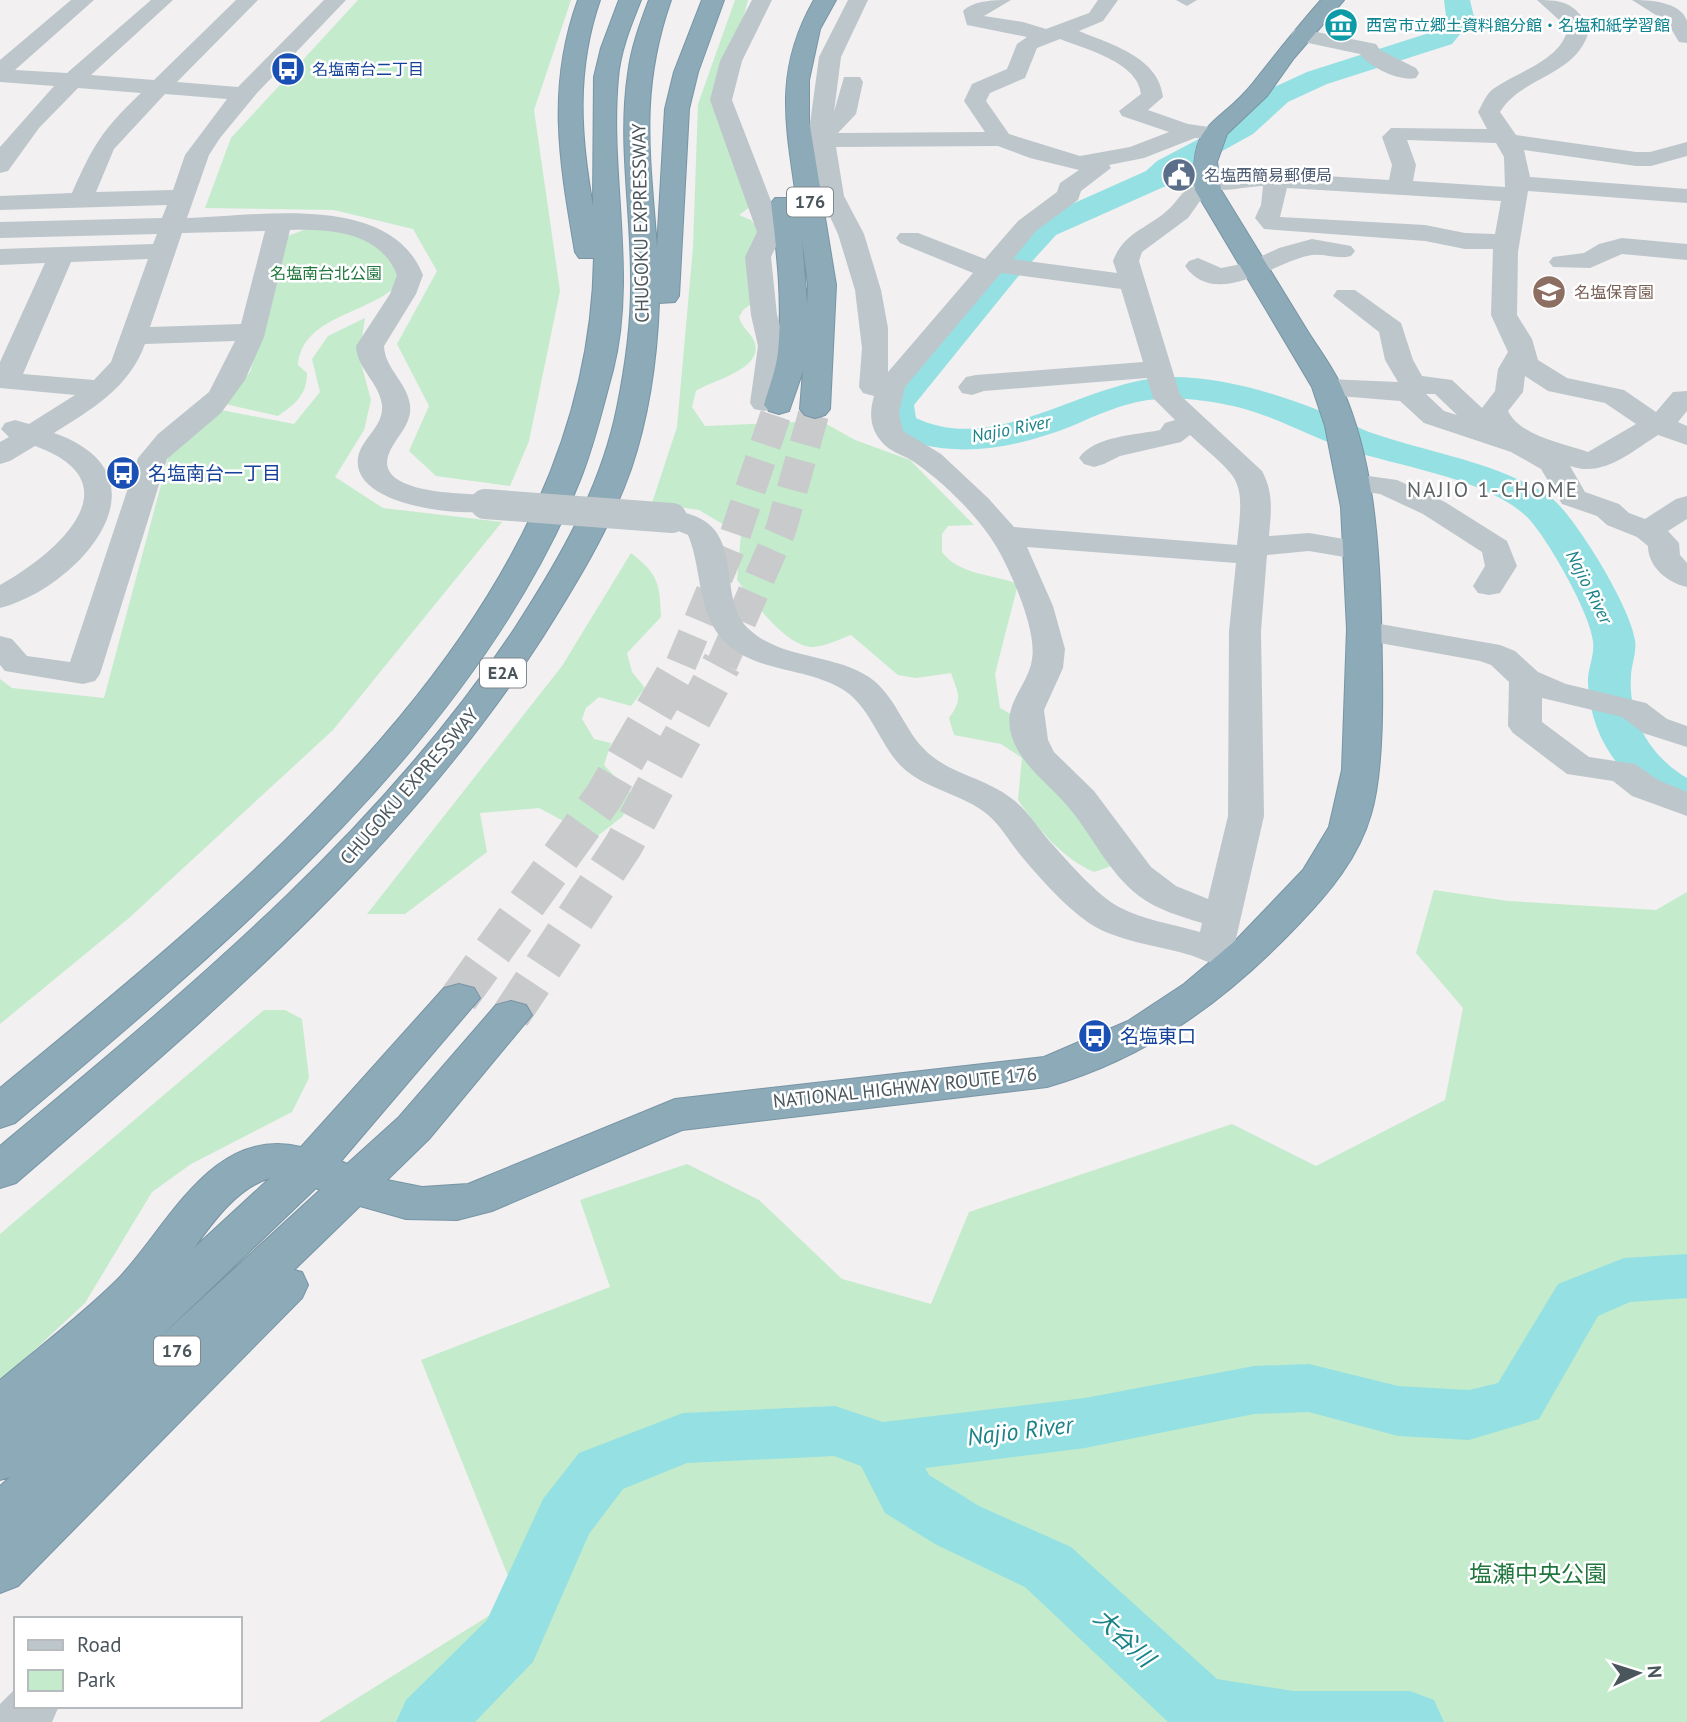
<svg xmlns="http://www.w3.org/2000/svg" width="1687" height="1722" font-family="'PT Sans','Noto Sans JP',sans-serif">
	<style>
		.green { fill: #c4ebcc }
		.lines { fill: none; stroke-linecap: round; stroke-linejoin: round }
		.river { fill: #95e0e3; fill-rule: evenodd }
		.highway-tunnel-far1 { stroke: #c8cacc; stroke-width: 31; stroke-dasharray: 31 16; stroke-linecap: butt }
		.highway-tunnel { stroke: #c8cacc; stroke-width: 39; stroke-dasharray: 39 19; stroke-linecap: butt }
		.highway-casing { stroke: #7895a5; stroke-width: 2 }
		.minor { fill: #bdc6cb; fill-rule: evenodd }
		.highway { fill: #8daab9; fill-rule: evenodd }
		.minor-bridge { stroke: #bdc6cb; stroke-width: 30 }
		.labels { text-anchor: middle; stroke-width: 5; stroke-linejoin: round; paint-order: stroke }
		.far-culture-label { font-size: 16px; fill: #0d838f; stroke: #fff; text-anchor: start }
		.far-transit-label { font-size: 16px; fill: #164399; stroke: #fff; text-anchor: start }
		.far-service-label { font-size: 16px; fill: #4e5e75; stroke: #fff; text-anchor: start }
		.far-park-label { font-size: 16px; fill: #21763e; stroke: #fff }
		.far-education-label { font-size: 16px; fill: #785e54; stroke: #fff; text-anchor: start }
		.shield { fill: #fff; stroke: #80898d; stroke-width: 2 }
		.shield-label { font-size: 18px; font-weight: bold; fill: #4a565c }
		.far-water-label { font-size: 18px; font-style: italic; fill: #1a8388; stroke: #fff }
		.street-label { font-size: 19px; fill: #4a565c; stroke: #fff }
		.transit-label { font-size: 19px; fill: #164399; stroke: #fff; text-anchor: start }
		.neighbourhood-label { font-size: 21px; letter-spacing: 2px; fill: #5d6264; stroke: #fff }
		.near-park-label { font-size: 23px; fill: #21763e; stroke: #fff }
		.near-water-label { font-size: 24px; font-style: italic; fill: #1a8388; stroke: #fff }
	</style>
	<rect width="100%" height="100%" fill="#f2f0f1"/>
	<path class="green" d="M358,0H571L534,110L560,291L529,441L510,486L436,476L409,451L429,406L397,344L437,271L413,229L334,210L205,208L231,138Z
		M735,0H748L741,27L713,92L754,204L739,215L751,220L759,230L751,304L743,310L739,317C742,328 750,332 754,341C766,369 712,380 696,391L692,407L705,426L821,421L855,440L910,460L974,525L948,526L942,534V552C959,575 992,574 1018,584L995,674L1000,708L1036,728L1121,863L1094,872C1062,858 1038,829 1018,800L1022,758L1001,744L954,735L949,718C963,698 959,696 951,673L916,678L898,675L851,635C840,639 826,646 814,647C785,647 754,601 737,580L741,535L699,510L652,503L677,427L693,247L698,104Z
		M314,226L339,228L379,246L399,275L395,287C366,314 302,317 298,365L307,373C307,395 295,404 278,416L225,404L250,372L288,236Z
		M365,318L359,356L371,400L364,430L335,477L383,508L502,522L333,730L129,918L0,1024V679L12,688L104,698L169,455L221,410L294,424L320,392L312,359L328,336Z
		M631,553C658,574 660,583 661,617L627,653L632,672L645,688L631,706L599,697L586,708L582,719L594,739L611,743L604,765L630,793L623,816L595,838L539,808L480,813L487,852L405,914H367L562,666Z
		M1434,890L1508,901L1656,910L1687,892V1722H319L517,1598L421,1360L610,1287L580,1200L687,1164L759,1200L842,1279L931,1304L969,1212L1232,1124L1316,1166L1445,1100L1463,1008L1416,953Z
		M264,1010H285L302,1019L309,1078L292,1112L191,1164L152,1192L85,1303L0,1382V1234Z"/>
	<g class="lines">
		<path class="river" d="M1444,0H1470L1474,17L1452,44L1327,84L1288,102L1253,134L1179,175L1168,185L1056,235L1016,279L914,405L916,418C998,457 1087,378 1172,377C1226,377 1281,395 1331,415C1346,421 1359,429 1375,434C1425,451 1477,459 1526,483C1537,488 1548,494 1557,503C1581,527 1630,607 1635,640C1637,653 1631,665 1631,677C1628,719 1651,757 1687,778V808C1629,793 1591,744 1588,684C1587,669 1595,656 1593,641C1590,613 1548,539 1528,518C1489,479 1401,467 1349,450C1310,437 1274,415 1233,406C1206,400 1176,396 1148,400C1121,404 1097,415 1072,426C1023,445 972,457 920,444C909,441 893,438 885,431C875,422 877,405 883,396L992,265L1034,221L1146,171L1157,161L1231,122L1268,90L1307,72L1432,32L1446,16Z
			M1687,1254V1298L1630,1302L1598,1316L1539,1419L1469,1440L1398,1436L1309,1412L1254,1414L1085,1448L925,1468L929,1475L979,1506L1071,1547L1217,1679L1293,1691H1410L1434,1700L1444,1722H1168L1025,1587L935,1544L885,1513L861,1466L834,1456L687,1463L623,1489L589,1534L533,1662L475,1722H396L406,1700L487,1620L543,1499L579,1453L683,1413L835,1406L883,1422L1085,1398L1254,1366L1309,1364L1398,1386L1469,1390L1498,1383L1558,1284L1624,1258Z"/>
		<path class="highway-tunnel-far1" d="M681,664L734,538L779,405
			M722,664L781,529L815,409"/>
		<path class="highway-tunnel" d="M459,998L604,796L682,663
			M511,1015L623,846L722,663"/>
		<g class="highway-casing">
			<path id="highway" d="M578,0H600C576,69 580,135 593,206L594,77L601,48L619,0H641C631,25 620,51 618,78C609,174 637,275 613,370C603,406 594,446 580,480C475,740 224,947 15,1123L0,1128V1088C252,881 589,615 594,258H579L575,252C560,163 546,88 578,0Z
				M649,0H671C639,91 650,155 657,248L665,109L674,72L702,0H724L698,72L689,109L679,296L675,302L659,303C657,358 649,416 631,469C610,529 576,584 542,638C404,853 208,1017 16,1183L0,1188V1146C187,990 379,833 515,628C559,560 601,488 617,408C626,364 632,320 631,276C631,209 618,141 628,74C631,48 640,24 649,0Z
				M814,0H836L820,29L809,80V120L836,285L830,409L825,415L815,418L805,415L800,409L803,371L789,411L779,414L769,411L764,405C769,387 776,370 778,352C783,302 777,252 771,203L775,198H793L797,203C786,125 773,72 814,0ZM802,239L808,285L807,305Z
				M1321,0H1344L1294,58L1267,96L1227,134L1217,162L1221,190C1249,236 1277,281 1305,327C1317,347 1333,367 1342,388C1373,458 1379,541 1381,616C1382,671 1386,764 1371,814C1359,857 1329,893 1299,924C1227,1000 1148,1058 1047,1087L682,1130L492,1211L457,1220L406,1219L360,1206L294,1270L302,1272L308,1285L302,1298L18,1586L0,1593V1486L10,1477L0,1480V1380C39,1347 82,1315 118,1279C168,1227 212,1125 301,1147L444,988L459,984L474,988L480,998L341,1161L347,1164L399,1117L496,1005L511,1001L526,1005L532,1015L429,1139L387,1180L422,1187L468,1184L675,1099L1044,1057L1128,1021L1184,984L1236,940L1303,870L1329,827L1342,770L1347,629L1341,507L1325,426L1312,387L1195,190C1188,120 1218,127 1253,83C1275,55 1297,27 1321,0ZM270,1178L194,1248C213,1222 237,1188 270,1178ZM316,1188L320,1190L158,1339Z"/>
		</g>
		<path class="minor" d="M71,0H94L15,70L67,73L151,0H173L91,75L154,80L236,0H258L177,82L238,87L324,0H346L257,93L220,138L209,155L187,218C259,216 390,192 423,275L416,294L384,346C385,369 407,382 410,405C412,423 399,434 391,449C367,494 460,493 485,495L496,498L500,504L496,510C464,518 351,506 358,458C361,438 384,427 382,405C379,382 357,369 356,346L390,294L397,275C380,232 331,229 290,230L264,337L245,380L221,413L167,459L100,674L95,681L83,684L5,671L0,665V636L12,639L27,656L70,662L138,458L158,434L209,392L235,341L145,344C129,388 92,409 54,433C176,476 79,588 0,608V585C56,554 138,483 35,446L10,461L0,464V442L9,437L1,429L5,423L15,420L29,424L75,395L0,388V362L45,263L0,265V249L153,244L157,234L0,238V222L162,218L167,205L0,210V196L72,193C93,145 103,129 141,93L78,88L39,128L8,171L0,173V147L54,86L0,82V60ZM165,94L227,99L185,155L173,190L96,192L114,149ZM265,231L241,324L150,327L182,233ZM148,259L111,362L94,380L23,374L71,262Z
			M752,0H772L742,61L732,100L783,232L771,257L777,315L786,346L778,403L774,409L764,411L754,409L750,403L758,346L751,315L745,257L757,232L710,100L720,61Z
			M848,0H868L841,57L834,112L844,77H860L863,82L856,114L838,133L985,132L964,101L972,84L1007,69L1017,44L1027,37L967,25L963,11C974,0 995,0 1011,0L984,16L1023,22L1046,29L1089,13L1098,0H1118L1103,21L1079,31C1110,44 1159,57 1163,97L1148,110L1188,124L1223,129L1227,134L1223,139L1195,138L1144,158L1109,165L1111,168L1081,191L1078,200L1036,231L1013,259L1117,273L1113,261C1124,231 1150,228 1170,208C1180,198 1181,191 1195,186L1193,183L1196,178L1235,176L1245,171L1389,180L1392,165L1382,137L1391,128L1487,129L1478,112C1482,105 1486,94 1493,89C1518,71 1561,61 1568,28L1537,0C1565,0 1573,3 1590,27C1579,77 1522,75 1500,112L1516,135L1636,152H1650L1687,142V156L1651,166H1636L1524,150L1530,177L1687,189V203L1528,191L1518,252L1517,315L1532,339L1538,360L1567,378L1624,390L1656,412L1673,392L1687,391V411L1678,422L1687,426V445L1658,435C1631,452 1603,478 1570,466L1585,492L1619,504L1629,513L1645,519L1676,499L1687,496V519L1668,531L1679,543L1680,555L1687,563V587C1668,583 1648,567 1648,546L1637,537L1607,525L1597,516L1562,504L1541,469L1511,452L1424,423L1400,401L1327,395L1317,393L1313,387L1317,381L1327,379L1398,382L1385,360L1379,332L1333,296L1337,290H1355L1401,323L1413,360L1422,376L1452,380L1482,408L1495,391L1498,369L1508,352L1491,315L1493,249H1465L1425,241L1264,229L1255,218L1261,205L1263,186C1252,186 1234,190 1220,190L1217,195L1200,201L1188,218L1142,252L1139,261L1180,395L1262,471C1274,493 1271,512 1269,536L1309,533L1373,544L1377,551L1373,558L1362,560L1309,551L1267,555L1261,631L1264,816L1235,943L1250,950L1255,959L1250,968C1227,974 1211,962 1190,955C1157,945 1118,942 1089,923C1063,905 1038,876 1018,852C1008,839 1000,825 988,815C962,793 925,790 901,766C880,744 872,712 848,693C813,667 758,674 726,643C696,614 703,571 688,535L661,524L657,518L661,512C673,509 681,511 692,515C746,533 715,601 751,631C783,659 834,654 869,677C895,695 903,727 923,748C947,774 984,777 1011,798C1028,810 1039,830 1053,845C1070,864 1097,895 1119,907C1143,920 1173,924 1200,932L1202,923C1179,916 1158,910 1139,896C1109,873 1093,837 1070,809C1049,783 1016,763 1010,729C1005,701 1029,684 1032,659C1037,632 1013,577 1000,553C982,520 948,486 917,464C906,455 890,453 881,441C870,428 869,413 874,396L863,393L859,387L862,348L855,290L838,234L818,191L809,131L819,57ZM1060,39C1085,49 1138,62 1141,94L1119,111L1122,116L1169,132L1130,147L1080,156L1009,134L986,101L990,93L1025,78L1037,48ZM1407,140L1496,143L1504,157L1505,187L1413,181L1416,165ZM998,146L1030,158L1079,170L1060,183L1057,192L1018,221L985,259L918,233H900L896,238L900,243L973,273L888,372V328L881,290L864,234L844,196L836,147ZM1287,188L1501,201L1495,234L1465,233L1425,225L1280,217ZM1001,273L1121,289L1143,362L976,375L966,377L958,387L962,393L972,395L984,391L1147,378L1153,398L1175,420L1165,423L1160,430C1136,435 1094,436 1079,458L1084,464L1094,467L1104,464L1120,456L1181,442L1190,435C1241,482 1245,474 1237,545L1014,527L988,498L941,454L903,431L899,413L905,387ZM1525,376L1548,391L1605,403L1636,424L1588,452C1563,443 1520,436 1508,411L1523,392ZM1426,394H1435L1457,415L1444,411ZM1027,547L1236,563L1229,631L1228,816L1208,899L1176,886L1151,867L1094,791L1054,752L1048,740L1044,710L1063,668L1065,649L1053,606Z
			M1176,0H1197L1187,6Z
			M1632,0C1647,0 1681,1 1687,21C1687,27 1687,37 1687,43L1679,42L1667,22Z
			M1302,29L1376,44L1380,50L1416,68L1419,73L1416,78C1400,82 1369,67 1360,54L1294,40L1291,35L1294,30Z
			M1622,238L1687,244V260L1622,254L1590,268L1553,267L1549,262L1553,257L1584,253L1599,244Z
			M1312,239L1351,246L1355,251L1351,256C1336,260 1322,252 1307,256C1272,264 1215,309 1185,266L1189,261L1198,258L1221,268L1247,263L1279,248Z
			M1354,474L1397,480L1445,502L1507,541L1517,566L1500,593L1489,595L1478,593L1473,586L1485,566L1482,552L1423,514L1380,494L1343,489L1339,483L1343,477Z
			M1363,621L1500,645L1515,651L1538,672L1566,684L1646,703L1667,719L1687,726V747L1643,733L1622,717L1542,698V722L1589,757L1635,764L1658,780L1687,792V816L1632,796L1613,781L1567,774L1513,733L1508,726L1509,682L1491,665L1480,661L1352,638L1347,631L1352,624Z
			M16,1688V1706H59L52,1722H0V1704Z"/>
		<use href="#highway" class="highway"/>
		<path class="minor-bridge" d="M485,504L672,518"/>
	</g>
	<defs>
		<g id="museum-disc" transform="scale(1.75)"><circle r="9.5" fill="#0f9aa8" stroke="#fff"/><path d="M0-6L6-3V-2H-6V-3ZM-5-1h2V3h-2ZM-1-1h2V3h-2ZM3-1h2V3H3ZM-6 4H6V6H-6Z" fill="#fff"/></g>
		<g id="bus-disc" transform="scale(1.75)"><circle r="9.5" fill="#1a4fb4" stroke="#fff"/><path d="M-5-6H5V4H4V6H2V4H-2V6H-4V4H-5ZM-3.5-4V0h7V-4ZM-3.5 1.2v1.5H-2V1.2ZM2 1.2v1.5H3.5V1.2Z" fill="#fff"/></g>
		<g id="civic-disc" transform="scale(1.75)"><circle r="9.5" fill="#5c6f8a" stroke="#fff"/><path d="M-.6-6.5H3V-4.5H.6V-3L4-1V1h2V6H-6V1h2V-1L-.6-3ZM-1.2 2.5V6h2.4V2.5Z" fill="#fff"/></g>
		<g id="school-disc" transform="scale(1.75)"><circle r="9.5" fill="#8d6e63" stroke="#fff"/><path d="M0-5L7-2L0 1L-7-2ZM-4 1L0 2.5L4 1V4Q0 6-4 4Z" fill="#fff"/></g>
	</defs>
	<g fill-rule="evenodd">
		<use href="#museum-disc" x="1341" y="25"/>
		<use href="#bus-disc" x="288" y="69"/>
		<use href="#civic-disc" x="1179" y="175"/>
		<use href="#school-disc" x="1549" y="292"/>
		<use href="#bus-disc" x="123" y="473"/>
		<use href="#bus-disc" x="1095" y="1036"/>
	</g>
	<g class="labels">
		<g class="far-culture-label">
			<text x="1366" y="31">西宮市立郷土資料館分館・名塩和紙学習館</text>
		</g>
		<g class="far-transit-label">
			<text x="312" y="75">名塩南台二丁目</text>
		</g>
		<g class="far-service-label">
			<text x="1204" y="181">名塩西簡易郵便局</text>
		</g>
		<g class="far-park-label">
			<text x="326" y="279">名塩南台北公園</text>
		</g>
		<g class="far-education-label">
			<text x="1574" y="298">名塩保育園</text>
		</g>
		<g class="shield">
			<rect x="787" y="187.5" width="46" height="29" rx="5"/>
			<rect x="480" y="658.5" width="46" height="29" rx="5"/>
			<rect x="154" y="1336.5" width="46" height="29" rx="5"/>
		</g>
		<g class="shield-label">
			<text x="810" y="208">176</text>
			<text x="503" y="679">E2A</text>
			<text x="177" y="1357">176</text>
		</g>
		<g class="far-water-label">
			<text transform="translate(1011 429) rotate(-11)" y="6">Najio River</text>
			<text transform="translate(1589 587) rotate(63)" y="6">Najio River</text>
		</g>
		<g class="street-label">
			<text transform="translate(640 223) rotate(-91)" y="7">CHUGOKU EXPRESSWAY</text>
			<text transform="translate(409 786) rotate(-49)" y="7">CHUGOKU EXPRESSWAY</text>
			<text transform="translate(905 1087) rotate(-6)" y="7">NATIONAL HIGHWAY ROUTE 176</text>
		</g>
		<g class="transit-label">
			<text x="148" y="480">名塩南台一丁目</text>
			<text x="1120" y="1043">名塩東口</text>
		</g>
		<g class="neighbourhood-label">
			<text x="1493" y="497">NAJIO 1-CHOME</text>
		</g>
		<g class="near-park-label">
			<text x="1538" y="1582">塩瀬中央公園</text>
		</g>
		<g class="near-water-label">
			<text transform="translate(1020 1431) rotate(-7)" y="8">Najio River</text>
			<text transform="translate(1124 1638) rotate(43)" y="8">大谷川</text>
		</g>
	</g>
	<rect x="14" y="1617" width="228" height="91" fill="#ffffff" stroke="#b7bbbe" stroke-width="2"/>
	<rect x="28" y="1640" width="35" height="10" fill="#bdc6cb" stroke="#b7bbbe" stroke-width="2"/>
	<text x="77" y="1652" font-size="21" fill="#4a565c">Road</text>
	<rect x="28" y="1670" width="35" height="21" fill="#c4ebcc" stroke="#b7bbbe" stroke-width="2"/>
	<text x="77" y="1687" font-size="21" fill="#4a565c">Park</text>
	<g transform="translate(1638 1673) rotate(86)" stroke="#ffffff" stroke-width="5" paint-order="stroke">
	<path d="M0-5L12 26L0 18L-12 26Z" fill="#4a565c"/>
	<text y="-10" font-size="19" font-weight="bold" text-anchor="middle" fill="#4a565c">N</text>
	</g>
</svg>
